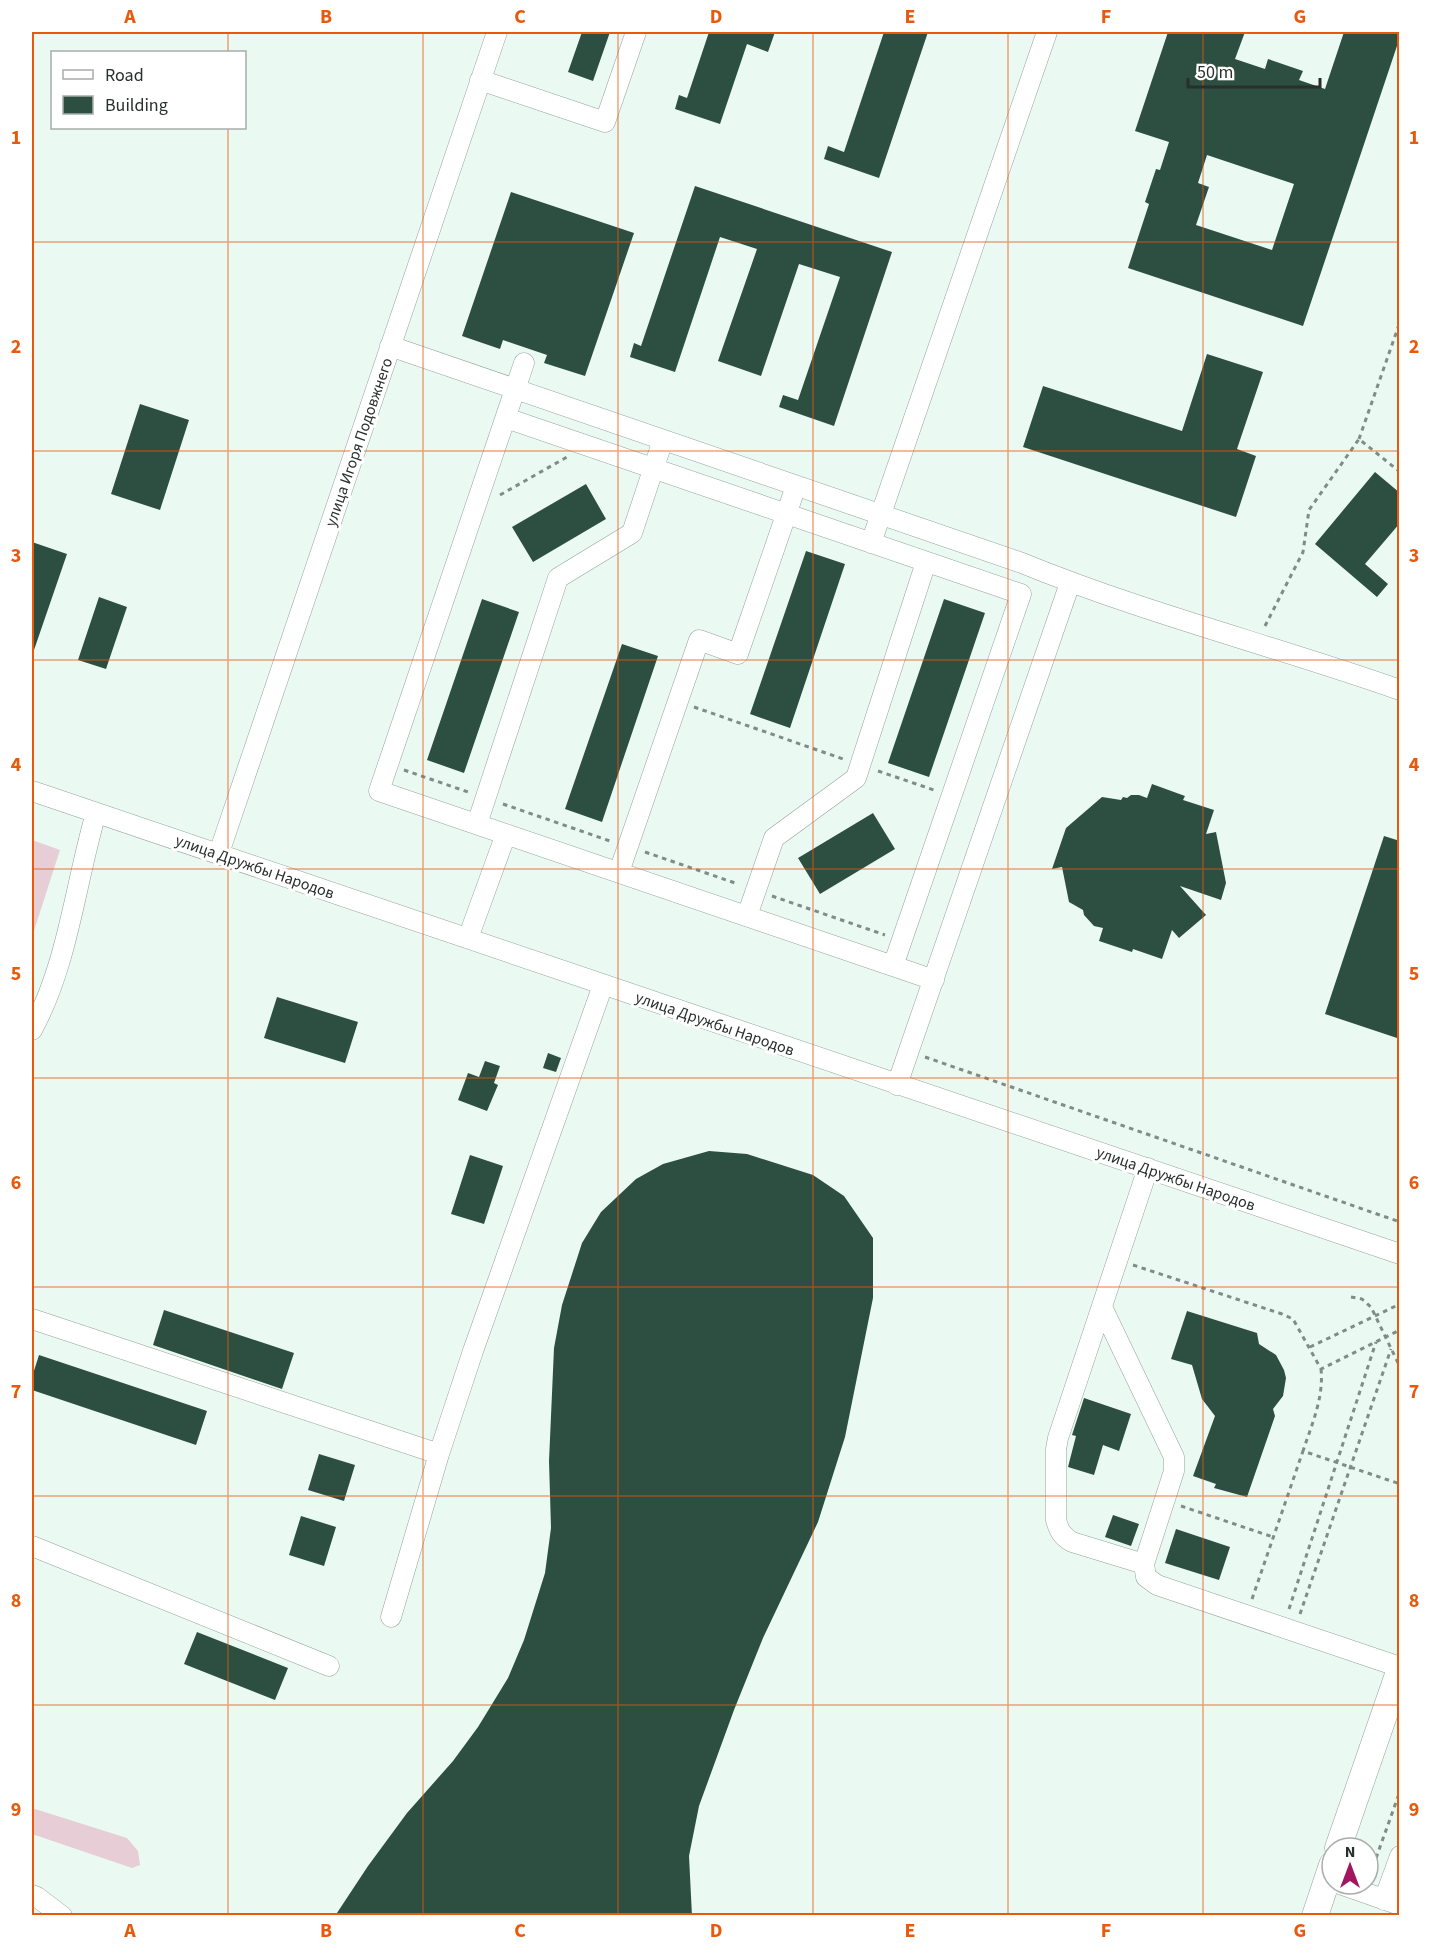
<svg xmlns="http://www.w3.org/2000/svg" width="1431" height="1947" font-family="'Source Sans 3',sans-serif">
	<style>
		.green { fill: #e7ced6 }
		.building { fill: #2d4f42; fill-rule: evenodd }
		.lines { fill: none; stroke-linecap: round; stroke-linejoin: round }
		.minor-casing { stroke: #93a39c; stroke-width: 21 }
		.major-casing { stroke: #93a39c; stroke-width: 27 }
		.path { stroke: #818b87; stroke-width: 3; stroke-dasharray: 4.5 4.5; stroke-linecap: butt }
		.minor { stroke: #fff; stroke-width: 20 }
		.major { stroke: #fff; stroke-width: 26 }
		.grid { fill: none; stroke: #e8590c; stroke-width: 1.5; stroke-opacity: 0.55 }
		.labels { text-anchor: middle; stroke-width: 6; stroke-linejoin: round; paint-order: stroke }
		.street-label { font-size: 16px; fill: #292f2d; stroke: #fff }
		.neatline { fill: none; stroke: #e8590c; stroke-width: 2 }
		.grid-label { font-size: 20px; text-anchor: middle; font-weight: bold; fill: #e8590c }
	</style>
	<rect width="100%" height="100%" fill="#eafaf3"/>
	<path class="green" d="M32,840L60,850L32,937Z
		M32,1808L127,1838L138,1851L140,1865L132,1868L32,1834Z"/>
	<path class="building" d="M582,32H610L593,81L568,72Z
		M709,32H775L768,52L747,44L720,124L675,109L679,95L687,98Z
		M884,32H928L879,178L824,159L828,146L844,152Z
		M1168,32H1245L1235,59L1265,69L1268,59L1303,71L1299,80L1325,89L1344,32H1400V37L1303,326L1128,268L1149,204L1145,202L1156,169L1160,170L1169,142L1135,131ZM1207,155L1294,184L1272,250L1196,225L1209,187L1198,183Z
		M695,186L892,252L834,426L779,407L783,395L798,400L840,277L799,264L761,376L718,361L757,249L720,237L675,372L630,357L634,343L641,346Z
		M511,192L634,233L585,376L544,363L547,355L503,340L500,349L462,336Z
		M1207,354L1263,372L1237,449L1256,456L1236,517L1023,447L1043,386L1182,431Z
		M140,404L189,420L160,510L111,494Z
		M1375,472L1400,493V523L1365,564L1388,584L1377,597L1315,544Z
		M586,484L606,519L533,562L512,527Z
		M32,542L67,554L34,650H32Z
		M806,551L845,564L790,728L750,714Z
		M99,597L127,607L106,669L78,660Z
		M482,599L519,612L464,773L427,760Z
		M944,599L985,613L929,777L888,763Z
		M622,644L658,656L602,822L565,809Z
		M1152,784L1185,796L1183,800L1214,810L1206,834L1216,832L1226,883L1221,900L1180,886L1206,915L1179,938L1172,930L1162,959L1133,949L1132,952L1099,941L1103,928L1094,926L1084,915L1083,910L1069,902L1062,867L1052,869L1066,828L1102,797L1121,800L1123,797L1127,798L1131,795H1139L1147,798Z
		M873,813L895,849L820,894L798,858Z
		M1384,836L1400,841V1039L1325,1014Z
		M277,997L358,1022L345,1063L264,1038Z
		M548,1053L561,1058L556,1072L543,1068Z
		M485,1061L500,1066L494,1083L498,1085L487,1111L458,1100L468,1073L479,1077Z
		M709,1151L747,1154L813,1175L844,1196L873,1238V1298L845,1437L818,1522L763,1638L734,1710L699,1806L689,1856L692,1916H335L368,1866L407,1813L453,1761L478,1727L508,1678L524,1640L545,1573L551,1528L549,1461L554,1348L562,1305L582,1243L601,1212L636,1179L663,1164Z
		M470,1155L503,1166L484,1224L451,1214Z
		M164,1310L294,1353L282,1389L153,1345Z
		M1187,1311L1257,1333L1259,1344L1276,1355L1284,1370L1286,1378L1283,1396L1273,1409L1275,1416L1247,1497L1214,1488L1216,1484L1193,1476L1215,1416L1202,1399L1192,1365L1171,1359Z
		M39,1355L207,1411L196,1445L32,1390V1377Z
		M1084,1398L1131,1414L1119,1451L1103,1445L1094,1475L1068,1467L1076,1436L1072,1435Z
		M319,1454L355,1465L344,1501L308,1490Z
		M1113,1515L1139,1524L1131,1546L1105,1537Z
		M301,1516L336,1527L324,1566L289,1555Z
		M1176,1529L1230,1547L1219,1580L1165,1563Z
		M197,1632L288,1668L275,1700L184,1664Z"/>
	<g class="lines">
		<g class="minor-casing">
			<path id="minor" d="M480,80L605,122L636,32
				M390,346L1022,563C1144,613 1275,646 1400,690
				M524,363L379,791L934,980
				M506,418L1021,594L893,966
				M871,543L1047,32
				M32,791L1400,1254
				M477,824L558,578L632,533L663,440
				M219,853L497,32
				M619,872L699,640L738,654L796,486
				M747,916L774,838L856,778L926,562
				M468,938L506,834
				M32,1030C68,964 75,885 96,813
				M897,1085L1070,583
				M1148,1168L1058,1438L1056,1449V1520C1059,1531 1062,1536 1072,1542L1144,1564L1146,1577L1157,1585L1400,1667
				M1102,1307L1174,1457V1471L1144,1564
				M32,1319L439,1454
				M32,1546L329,1666
				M391,1617L439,1454L473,1351L603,985
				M1340,1884L1400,1905
				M32,1895L37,1897L62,1916
				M1384,1900L1400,1856"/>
		</g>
		<g class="major-casing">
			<path id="major" d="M1338,1848L1400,1669
				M1315,1916L1332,1865"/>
		</g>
		<path class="path" d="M1359,439L1400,322
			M500,495L567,457
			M1265,626L1303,552L1309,510L1359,439L1400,472
			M694,707L843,759
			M404,770L468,792
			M878,771L934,790
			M503,804L610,841
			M645,852L738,884
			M772,896L885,935
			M925,1057L1400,1222
			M1133,1265L1282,1314L1293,1319L1321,1369L1400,1330
			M1351,1297L1362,1299L1371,1307L1400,1367
			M1310,1347L1400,1304
			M1321,1369C1324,1397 1312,1424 1303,1451L1400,1484
			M1181,1506L1273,1537
			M1252,1599L1303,1451
			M1289,1609L1376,1342
			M1300,1614L1391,1349
			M1370,1875L1400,1791"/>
		<use href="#minor" class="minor"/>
		<use href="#major" class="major"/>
	</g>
	<path class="grid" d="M228,32V52M423,32V1916M618,32V1916M813,32V1916M1008,32V1916M1203,32V1916M228,128V1916M32,242H1400M32,451H1400M32,660H1400M32,869H1400M32,1078H1400M32,1287H1400M32,1496H1400M32,1705H1400"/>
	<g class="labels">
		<g class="street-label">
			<text transform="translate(358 442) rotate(-71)" y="6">улица Игоря Подовжнего</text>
			<text transform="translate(255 866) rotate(19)" y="6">улица Дружбы Народов</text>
			<text transform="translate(715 1023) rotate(19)" y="6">улица Дружбы Народов</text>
			<text transform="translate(1176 1178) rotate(19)" y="6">улица Дружбы Народов</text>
		</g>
	</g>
	<rect width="1431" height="1947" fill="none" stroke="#ffffff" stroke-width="66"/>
	<rect x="51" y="51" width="195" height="78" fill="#ffffff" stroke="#a9acab" stroke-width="1.5"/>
	<rect x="63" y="70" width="30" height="9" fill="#ffffff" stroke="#a9acab" stroke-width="1.5"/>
	<text x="105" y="81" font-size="18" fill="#292f2d">Road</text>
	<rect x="63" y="96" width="30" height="18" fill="#2d4f42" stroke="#a9acab" stroke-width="1.5"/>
	<text x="105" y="111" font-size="18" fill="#292f2d">Building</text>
	<g transform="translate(1350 1866)"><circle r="28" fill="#ffffff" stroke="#a9acab" stroke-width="1.5"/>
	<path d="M0-4.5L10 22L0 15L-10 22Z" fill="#a2165f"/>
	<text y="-9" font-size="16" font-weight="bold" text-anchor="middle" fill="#292f2d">N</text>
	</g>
	<path d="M1188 78v9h132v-9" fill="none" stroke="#292f2d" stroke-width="3"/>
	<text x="1197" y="78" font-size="18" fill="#292f2d" stroke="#ffffff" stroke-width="4.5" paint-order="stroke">50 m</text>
	<rect x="33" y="33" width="1365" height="1881" class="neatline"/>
	<g class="grid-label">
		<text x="130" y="23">A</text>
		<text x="326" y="23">B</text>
		<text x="520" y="23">C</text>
		<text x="716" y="23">D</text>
		<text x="910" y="23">E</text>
		<text x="1106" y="23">F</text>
		<text x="1300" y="23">G</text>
		<text x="16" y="144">1</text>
		<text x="1414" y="144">1</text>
		<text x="16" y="353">2</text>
		<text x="1414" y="353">2</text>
		<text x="16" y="562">3</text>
		<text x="1414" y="562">3</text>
		<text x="16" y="771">4</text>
		<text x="1414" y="771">4</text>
		<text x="16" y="980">5</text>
		<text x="1414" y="980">5</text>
		<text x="16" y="1189">6</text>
		<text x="1414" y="1189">6</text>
		<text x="16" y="1398">7</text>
		<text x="1414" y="1398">7</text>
		<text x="16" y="1607">8</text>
		<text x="1414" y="1607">8</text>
		<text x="16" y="1816">9</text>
		<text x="1414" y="1816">9</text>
		<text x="130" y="1937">A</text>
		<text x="326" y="1937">B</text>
		<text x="520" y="1937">C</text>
		<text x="716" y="1937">D</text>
		<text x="910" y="1937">E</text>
		<text x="1106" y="1937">F</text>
		<text x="1300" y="1937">G</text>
	</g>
</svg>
